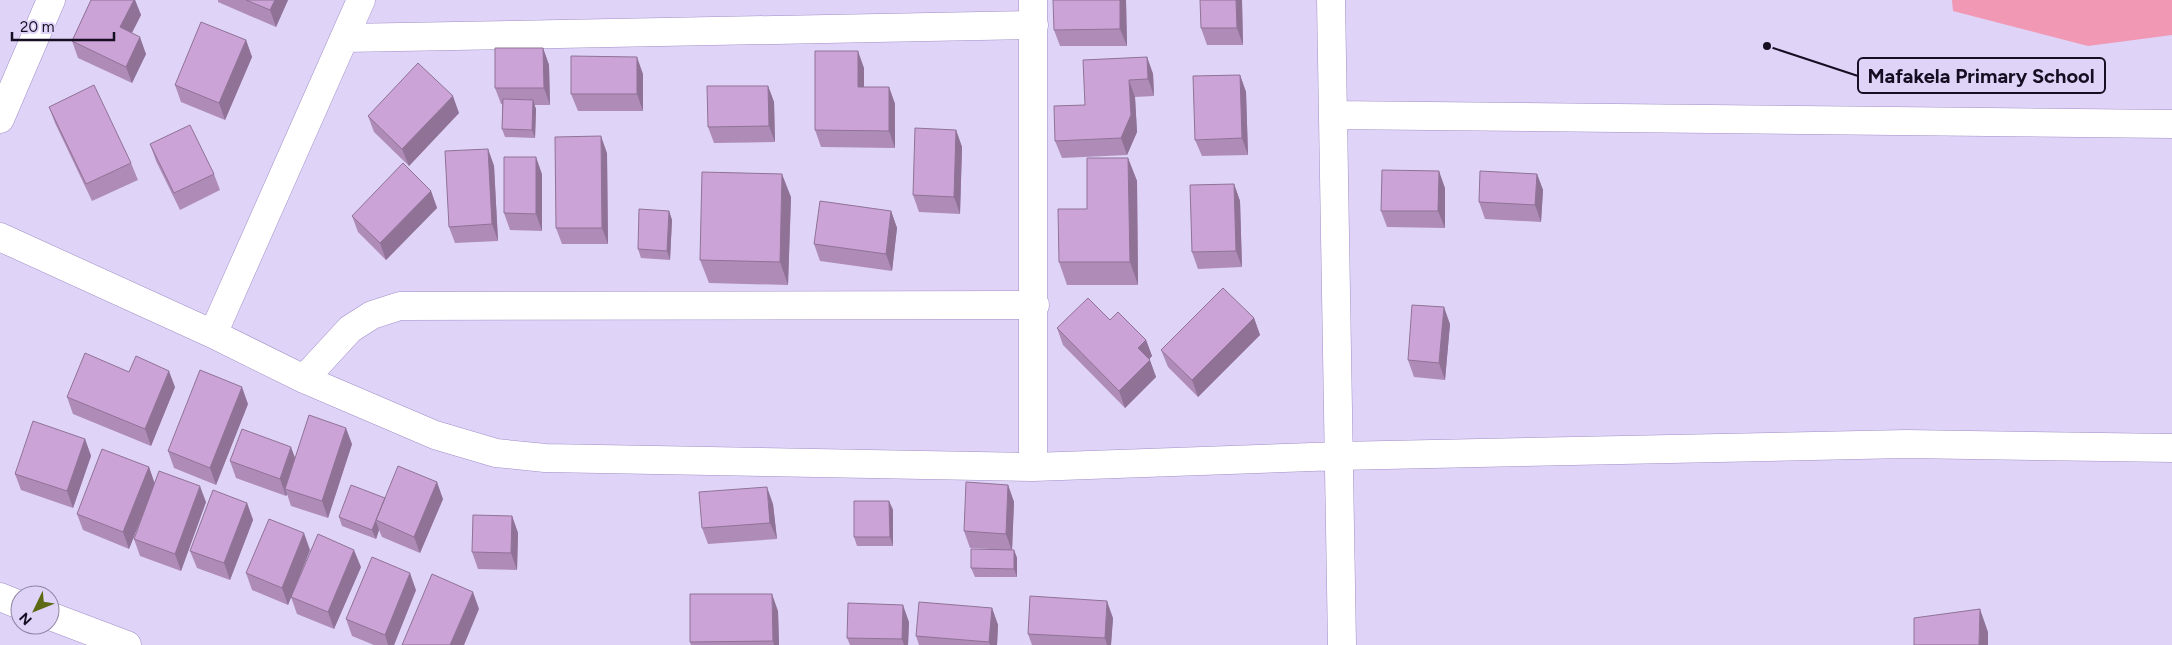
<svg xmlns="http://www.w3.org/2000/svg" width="2172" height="645" font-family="Figtree,sans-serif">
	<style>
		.green { fill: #f098b4 }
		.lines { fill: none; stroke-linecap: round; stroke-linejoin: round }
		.minor-casing { stroke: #a18ec7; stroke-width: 29 }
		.minor { stroke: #fff; stroke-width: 28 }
		.wall { fill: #af8cb8 }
		.shaded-wall { fill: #8f7296 }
		.building { fill: #cca3d6; stroke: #8f7296 }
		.leader { fill: none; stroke: #160e23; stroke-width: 2 }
		.callout-dot { fill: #160e23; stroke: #dfd4f8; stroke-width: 2 }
		.callout { fill: #dfd4f8; stroke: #160e23; stroke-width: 2 }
		.callout-label { font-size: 20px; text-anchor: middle; font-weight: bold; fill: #160e23 }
	</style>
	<rect width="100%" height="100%" fill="#dfd4f8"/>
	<path class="green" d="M1952,0H2172V35L2088,46L1953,11Z"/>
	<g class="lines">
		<g class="minor-casing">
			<path id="minor" d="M1033,0V467
				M1331,0L1342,645
				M345,38L1034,25
				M1333,115L2172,124
				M0,119L51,0
				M0,237L213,334L304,379L435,435L496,453L545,458L1033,467L1339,456L1906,444L2172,448
				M213,334L361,0
				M304,379L350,329L372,315L400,306L1035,305
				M0,597L20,605
				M50,616L127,645"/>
		</g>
		<use href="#minor" class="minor"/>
	</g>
	<path class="wall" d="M91,0H135L141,15L132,33L146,54L132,83L78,58L72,41Z
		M218,0H288L276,27L218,2Z
		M1126,0L1127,46H1060L1054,30Z
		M1242,0L1243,45H1207L1201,28Z
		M246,40L252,57L225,120L181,102L175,85Z
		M543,48L549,65L550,105H534L536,109L535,138L505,137L502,129V104H501L495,88Z
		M1147,57L1153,74L1154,96L1135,97L1137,132L1127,155L1062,158L1055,141L1085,105Z
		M864,68V87H889L895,104V148L821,147L815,130Z
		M643,74V111H578L571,94Z
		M1240,75L1246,92L1248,155L1202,156L1195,140Z
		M768,86L774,102L775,142L714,143L708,127Z
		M49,107L131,163L138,180L92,201L55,123Z
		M459,113L409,166L374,132L368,116Z
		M956,130L962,147L960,214L919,212L913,195Z
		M150,144L214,174L220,190L180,210L156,161Z
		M488,149L494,166L498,241L455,243L449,227Z
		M607,153L608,244H562L556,228Z
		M1128,158L1137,181L1138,285H1067L1059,262L1087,209Z
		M542,174V231L510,230L504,213Z
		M1537,174L1543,190L1541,222L1485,219L1479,202Z
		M1234,184L1240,201L1242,267L1198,269L1192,252Z
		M1445,188V228L1387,227L1381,211Z
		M431,191L437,208L386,260L358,232L352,216Z
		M791,197L788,285L709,283L700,260Z
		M669,211L672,220L670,260L641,258L638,249Z
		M891,211L897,228L892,271L820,261L814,244Z
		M1254,318L1260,335L1198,397L1168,367L1161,350Z
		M1110,320L1146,340L1152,356L1149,359L1156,377L1125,408L1063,345L1057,328Z
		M1450,324L1445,380L1414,377L1408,360Z
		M129,372L175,387L151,446L73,414L67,397Z
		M248,404L216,485L174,468L168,451Z
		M85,439L91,456L73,508L21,490L15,474Z
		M352,444L328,518L291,506L287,494L286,496L236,478L230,461L295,458Z
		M149,467L154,483L206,502L181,571L140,556L134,539L147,504L129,549L83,530L77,514Z
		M1008,485L1014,502L1012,550H1014L1017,558V577H975L971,568L991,549L970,548L964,531Z
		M385,498L443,499L420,553L382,537L379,530L376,539L342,526L339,517Z
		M889,501L893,510V546H857L854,537Z
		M247,503L253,520L230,580L197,568L190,551Z
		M773,504L777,539L708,544L702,528Z
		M512,516L518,533L517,570L478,569L472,552Z
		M310,550L288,605L252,590L246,573Z
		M361,567L334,629L297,614L291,597Z
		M416,590L394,645H374L352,636L346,619Z
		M992,608L998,625L997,645H919L916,636Z
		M778,611L779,645H691L690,642Z
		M1113,618L1111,645H1032L1028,634Z
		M909,622L908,645H850L847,638Z"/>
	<path class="shaded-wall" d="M134,0H135L141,15L126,44L120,27Z
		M275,0H288L276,27L270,10Z
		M1120,0H1126L1127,46L1120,29Z
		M1236,0H1242L1243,45L1237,28Z
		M140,37L146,54L132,83L126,67Z
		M246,40L252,57L225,120L219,103Z
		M543,48L549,65L550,105L544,88Z
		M858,51L864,68V103L858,87Z
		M637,57L643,74V111L637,94Z
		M1147,57L1153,74L1154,96L1148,79Z
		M1240,75L1246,92L1248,155L1242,138Z
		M1129,80L1135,97L1137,132L1127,155L1121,138Z
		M768,86L774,102L775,142L769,126Z
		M889,87L895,104V148L889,131Z
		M453,96L459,113L409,166L402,149Z
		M533,100L536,109L535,138L532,130Z
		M956,130L962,147L960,214L954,197Z
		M601,136L607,153L608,244L602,228Z
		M488,149L494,166L498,241L492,224Z
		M536,157L542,174V231L536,214Z
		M1128,158L1137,181L1138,285L1130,262Z
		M1439,171L1445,188V228L1438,211Z
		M782,174L791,197L788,285L780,262Z
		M1537,174L1543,190L1541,222L1535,205Z
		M1234,184L1240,201L1242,267L1236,251Z
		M431,191L437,208L386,260L380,243Z
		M669,211L672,220L670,260L667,251Z
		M891,211L897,228L892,271L886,254Z
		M1444,307L1450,324L1445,380L1439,363Z
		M1254,318L1260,335L1198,397L1192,380Z
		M1146,340L1152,356L1144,365L1138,348Z
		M1150,360L1156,377L1125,408L1119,391Z
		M169,371L175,387L151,446L145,429Z
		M242,387L248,404L216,485L210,468Z
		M346,428L352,444L328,518L322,501Z
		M85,439L91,456L73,508L67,491Z
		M291,447L297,463L285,489L287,494L286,496L280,479Z
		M149,467L155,484L129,549L123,532Z
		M437,482L443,499L420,553L414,537Z
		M1008,485L1014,502L1012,551L1006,534Z
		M200,486L206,502L181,571L175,554Z
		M767,487L773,504L777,539L770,523Z
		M889,501L893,510V546L890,537Z
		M247,503L253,520L230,580L224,563Z
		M512,516L518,533L517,570L511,553Z
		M376,521L379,530L376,539L372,530Z
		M304,533L310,550L288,605L282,588Z
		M354,550L361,567L334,629L328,612Z
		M1014,550L1017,558V577L1014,569Z
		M410,573L416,590L394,645H388L385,635Z
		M473,592L479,609L464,645H450Z
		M772,594L778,611L779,645H774L773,641Z
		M1107,601L1113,618L1111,645H1107L1105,638Z
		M903,605L909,622L908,645H904L902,639Z
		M992,608L998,625L997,645H990L989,642Z
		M1980,609L1988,632V645H1979Z"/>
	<path class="building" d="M91,0H134L120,27L140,37L126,67L72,41Z
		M246,0H275L270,10Z
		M1053,0H1120V29L1054,30Z
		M1200,0H1236L1237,28H1201Z
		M201,22L246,40L219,103L175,85Z
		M495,48H543L544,88H495Z
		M815,51H858V87H889V131L815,130Z
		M571,56L637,57V94H571Z
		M1147,57L1148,79L1129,80L1131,115L1121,138L1055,141L1054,106L1085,105L1083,60Z
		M418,63L453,96L402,149L368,116Z
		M1240,75L1242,138L1195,140L1193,76Z
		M94,85L131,163L86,184L49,107Z
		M707,86H768L769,126L708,127Z
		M503,99L533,100L532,130L502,129Z
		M190,125L214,174L174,193L150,144Z
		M915,128L956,130L954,197L913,195Z
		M601,136L602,228H556L555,137Z
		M488,149L492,224L449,227L445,151Z
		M504,157H536V214L504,213Z
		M1087,158H1128L1130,262H1059L1058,209H1087Z
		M403,163L431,191L380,243L352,216Z
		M1382,170L1439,171L1438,211H1381Z
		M1480,171L1537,174L1535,205L1479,202Z
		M702,172L782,174L780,262L700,260Z
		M1234,184L1236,251L1192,252L1190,185Z
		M820,201L891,211L886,254L814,244Z
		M639,209L669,211L667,251L638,249Z
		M1223,288L1254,318L1192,380L1161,350Z
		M1088,298L1110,320L1118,312L1146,340L1138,348L1150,360L1119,391L1057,328Z
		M1412,305L1444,307L1439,363L1408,360Z
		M85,353L129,372L136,356L169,371L145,429L67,397Z
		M200,370L242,387L210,468L168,451Z
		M309,415L346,428L322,501L285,489Z
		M33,421L85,439L67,491L15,474Z
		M242,429L291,447L280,479L230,461Z
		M102,449L149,467L123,532L77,514Z
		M398,466L437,482L414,537L376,520Z
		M159,471L200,486L175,554L134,539Z
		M966,482L1008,485L1006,534L964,531Z
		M351,485L385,498L372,530L339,517Z
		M767,487L770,523L702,528L699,492Z
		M213,490L247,503L224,563L190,551Z
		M854,501H889L890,537H854Z
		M473,515L512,516L511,553L472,552Z
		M269,519L304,533L282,588L246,573Z
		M318,534L354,550L328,612L291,597Z
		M971,549L1014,550V569L971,568Z
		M372,557L410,573L385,635L346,619Z
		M432,574L473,592L450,645H402Z
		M690,594H772L773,641L690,642Z
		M1030,596L1107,601L1105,638L1028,634Z
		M919,602L992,608L989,642L916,636Z
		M848,603L903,605L902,639L847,638Z
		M1980,609L1979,645H1914V618Z"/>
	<path class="leader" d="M1767 46L1858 76"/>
	<circle class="callout-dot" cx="1767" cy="46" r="5"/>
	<rect class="callout" x="1858" y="58" width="247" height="35" rx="5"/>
	<g class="callout-label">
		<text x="1981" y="83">Mafakela Primary School</text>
	</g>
	<g transform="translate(35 610) rotate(227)"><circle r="24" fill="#dfd4f8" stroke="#8f85a3"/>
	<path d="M0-4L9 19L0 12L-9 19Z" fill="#5b6a13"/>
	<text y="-8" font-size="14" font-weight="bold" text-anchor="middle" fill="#160e23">N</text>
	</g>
	<path d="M12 32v8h102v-8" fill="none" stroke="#160e23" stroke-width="2.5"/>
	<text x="20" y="32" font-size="15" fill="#160e23" stroke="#dfd4f8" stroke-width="4" paint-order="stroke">20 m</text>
</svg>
